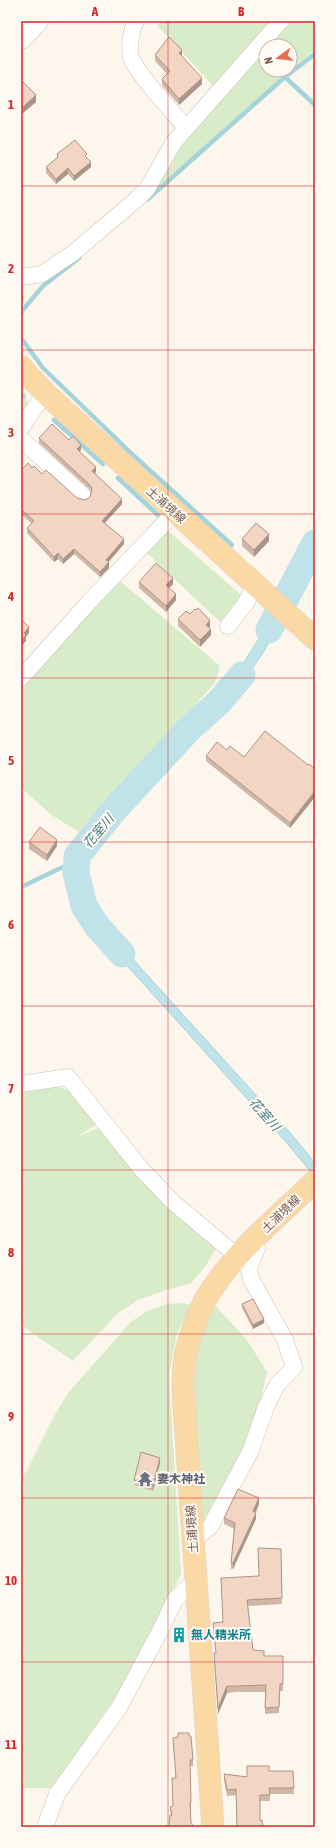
<svg xmlns="http://www.w3.org/2000/svg" width="336" height="1848" font-family="'Asap Condensed','Noto Sans JP',sans-serif">
	<style>
		.green { fill: #d8ecc9 }
		.water { fill: #bfe3e8; stroke: #a5d3da }
		.pier { fill: #fdf6ec }
		.lines { fill: none; stroke-linecap: round; stroke-linejoin: round }
		.stream { stroke: #a5d3da; stroke-width: 4.5 }
		.river { stroke: #bfe3e8; stroke-width: 27 }
		.minor-casing { stroke: #d1beb0; stroke-width: 17 }
		.secondary-casing { stroke: #d6c0b0; stroke-width: 23 }
		.primary-casing { stroke: #dad1cd; stroke-width: 23 }
		.minor { stroke: #fff; stroke-width: 16 }
		.secondary { stroke: #fff; stroke-width: 22 }
		.primary { stroke: #fbd9a5; stroke-width: 22 }
		.wall { fill: #d1b7a8 }
		.shaded-wall { fill: #aa9588 }
		.building { fill: #f3d5c3; stroke: #aa9588 }
		.grid { fill: none; stroke: #d62828; stroke-width: 1; stroke-opacity: 0.55 }
		.labels { text-anchor: middle; stroke-width: 4; stroke-linejoin: round; paint-order: stroke }
		.street-label { font-size: 12px; fill: #7a5c4d; stroke: #fffaf3 }
		.worship-label { font-size: 12px; font-weight: bold; fill: #5b616d; stroke: #fffaf3; text-anchor: start }
		.culture-label { font-size: 12px; font-weight: bold; fill: #0d838f; stroke: #fffaf3; text-anchor: start }
		.water-label { font-size: 13px; font-style: italic; fill: #437c86; stroke: #fffaf3 }
		.neatline { fill: none; stroke: #d62828; stroke-width: 1.5 }
		.grid-label { font-size: 13px; text-anchor: middle; font-weight: bold; fill: #d62828 }
	</style>
	<rect width="100%" height="100%" fill="#fdf6ec"/>
	<path class="green" d="M163,21H273L214,87L157,25Z
		M292,21H315V50L146,199L179,146L266,50V70H290V46H269Z
		M21,385L24,388L28,407L21,416Z
		M166,529L242,596L221,623L147,553Z
		M119,580L220,666L215,683L141,764L107,798L79,832L53,816L21,788V687Z
		M49,1085L73,1091L96,1125L78,1136L102,1127L216,1248L205,1267L190,1284L166,1290L138,1300L117,1314L73,1361L21,1325V1089Z
		M183,1303L192,1305L177,1334L169,1375L181,1574L123,1686L52,1788H21V1483L52,1420L68,1393L131,1322L145,1312L166,1304Z
		M213,1303L247,1340L267,1372L256,1421L245,1451L202,1526L192,1375L195,1348Z"/>
	<path class="water" d="M315,544V553L263,653L247,676L222,706L214,699L239,670L263,632L288,602Z
		M101,924L293,1136L315,1163V1177L286,1142L94,929Z"/>
	<path class="pier" d="M286,601L290,604L275,634L266,625Z"/>
	<g class="lines">
		<path class="stream" d="M285,77L315,105
			M148,199L285,77L315,54
			M21,312L43,286L79,258
			M21,338L43,368L133,455L232,545
			M21,394L23,396
			M54,420L103,464
			M118,478L161,518L158,521
			M21,887L65,866L77,856"/>
		<path class="river" d="M269,630L315,543
			M122,954L97,926L84,906L76,873L77,856L114,810L189,729L218,703L242,675"/>
		<g class="minor-casing">
			<path id="minor" d="M136,21C131,30 129,47 131,57C135,72 174,113 186,128
				M21,277L42,274L73,253L137,199L147,189L174,142L281,21
				M21,428L45,393
				M21,439L83,496
				M228,626L246,603L255,584
				M21,678L89,602L175,512
				M21,1084L68,1077L143,1171L174,1203L237,1256
				M193,1540L210,1527L251,1450L266,1407L277,1385L294,1367L285,1340L251,1279L249,1268L257,1248L252,1242
				M45,1827L57,1794L119,1708L160,1631L175,1600L195,1580"/>
		</g>
		<g class="secondary-casing">
			<path id="secondary" d="M21,38L37,21"/>
		</g>
		<g class="primary-casing">
			<path id="primary" d="M21,367L45,393L315,639
				M213,1827L184,1406C183,1387 182,1367 187,1348C191,1335 200,1308 207,1297C234,1252 277,1218 315,1181"/>
		</g>
		<use href="#minor" class="minor"/>
		<use href="#secondary" class="secondary"/>
		<use href="#primary" class="primary"/>
	</g>
	<path class="wall" d="M155,55L182,56L202,84L179,105L162,85V79L167,74L155,61Z
		M21,80L36,102L23,113L21,111Z
		M57,154L87,158L91,167L74,181L68,174L56,184L46,173V167L57,158Z
		M39,438L69,440L81,450L79,452L96,472L95,473L122,504L105,523L124,544L108,562L109,568L100,577L74,554L63,564L58,559L54,562L27,533V528L32,524L21,514V470L32,468L42,474L77,498L85,500L90,497L91,492L89,489L39,443Z
		M242,539L269,541L254,557L242,546Z
		M139,582L173,584L169,588L176,600L166,612L139,588Z
		M190,614L210,626L209,627L211,635L200,647L178,626V619Z
		M227,750L244,757L308,765L315,769V797L290,828L206,761V756Z
		M29,842L57,846L47,861L29,849Z
		M242,1304L264,1323L253,1329L242,1308Z
		M160,1463L153,1491L134,1485V1480Z
		M259,1504L256,1513V1519L233,1569H231V1563L234,1529L224,1524V1518Z
		M281,1549L282,1604L248,1606L253,1650L264,1656H283V1691H280L279,1713L265,1714V1692H236L227,1693L218,1714L214,1660V1653H216L213,1630V1623L222,1622Z
		M173,1738L193,1760V1766H190L191,1808L171,1815L170,1807L173,1806L176,1778Z
		M269,1771H293L294,1794H270V1801H260V1821L263,1827L236,1795L227,1796L224,1780V1774L247,1777Z"/>
	<path class="shaded-wall" d="M182,50V56L179,53Z
		M202,78V84L179,105V99Z
		M36,95V102L23,113V107Z
		M91,162V167L74,181V176Z
		M68,168V174L56,184V179Z
		M23,298V302H21V299Z
		M81,445V450L77,455V449Z
		M96,467V472L92,476V471Z
		M122,499V504L102,526V521Z
		M269,534V541L254,557V550Z
		M124,539V544L106,565V560Z
		M74,549V554L63,564V559Z
		M58,553V559L54,562V557Z
		M109,562V568L100,577V572Z
		M173,578V584L166,591V585Z
		M176,594V600L166,612V606Z
		M210,620V626L206,631V625Z
		M29,627V633L26,637V641L21,647V641L24,633Z
		M211,629V635L200,647V640Z
		M315,791V797L290,828V823Z
		M57,840V846L47,861V855Z
		M264,1319V1323L253,1329V1325Z
		M160,1458V1463L153,1491V1485Z
		M259,1498V1504L253,1517V1511Z
		M256,1513V1519L233,1569V1563Z
		M227,1686V1693L218,1714V1708Z"/>
	<path class="building" d="M169,37L182,50L179,53L202,78L179,99L162,79L170,71L155,55Z
		M21,80L36,95L23,107L21,105Z
		M75,140L87,154L85,156L91,162L74,176L68,168L56,179L46,167L58,157L57,154Z
		M21,291L23,298L21,299Z
		M52,424L69,440L73,436L81,445L77,449L96,467L92,471L122,499L102,521L124,539L106,560L109,562L100,572L74,549L63,559L58,553L54,557L27,528L34,521L21,509V470L28,463L32,468L34,466L42,474L46,470L77,498L85,500L90,497L92,488L89,484L39,438Z
		M256,523L269,534L254,550L242,539Z
		M156,563L173,578L166,585L176,594L166,606L139,582Z
		M198,608L210,620L206,625L211,629L200,640L178,619L186,611L190,614L195,609L196,610Z
		M21,619L29,627L24,633L26,635L21,641Z
		M265,731L308,765L309,764L315,769V791L290,823L206,756L217,742L227,750L230,746L244,757Z
		M40,827L57,840L47,855L29,842Z
		M253,1299L264,1319L253,1325L242,1304Z
		M141,1452L160,1458L153,1485L134,1480Z
		M238,1489L259,1498L253,1511L256,1513L233,1563H231L235,1523L224,1518Z
		M258,1548L281,1549L282,1598L247,1600L253,1650L264,1651V1656H283V1684H280L279,1707L265,1708L266,1685L236,1686H227L218,1708L214,1653H216L213,1623L223,1622L221,1578L259,1576Z
		M178,1733H189V1736H191L193,1760H190L191,1802H190L191,1823L194,1827H169L170,1815H172L170,1807L173,1806L172,1778H176L173,1738L178,1737Z
		M247,1766H269V1771H293L294,1788H269L270,1795H260V1821L262,1820L263,1827H237L236,1789L227,1790L224,1774L247,1777Z"/>
	<path class="grid" d="M168,21V1827M21,186H315M21,350H315M21,514H315M21,678H315M21,842H315M21,1006H315M21,1170H315M21,1334H315M21,1498H315M21,1662H315"/>
	<defs>
		<g id="temple-bare" transform="scale(1.2)"><path d="M0-6L5-2H3V0L6.5 2.5H4V6H1.5V3h-3V6H-4V2.5H-6.5L-3 0V-2H-5Z" fill="#6b7280" stroke="#fffaf3" stroke-width="2.5" paint-order="stroke"/></g>
		<g id="building-bare" transform="scale(1.2)"><path d="M-4-6H4V6H1V3H-1V6H-4ZM-2.5-4.3h1.7v1.8h-1.7ZM.8-4.3h1.7v1.8H.8ZM-2.5-1h1.7V.8h-1.7ZM.8-1h1.7V.8H.8Z" fill="#0f9aa8" stroke="#fffaf3" stroke-width="2.5" paint-order="stroke"/></g>
	</defs>
	<g fill-rule="evenodd">
		<use href="#temple-bare" x="145" y="1479"/>
		<use href="#building-bare" x="179" y="1635"/>
	</g>
	<g class="labels">
		<g class="street-label">
			<text transform="translate(166 505) rotate(42)" y="4">土浦境線</text>
			<text transform="translate(281 1214) rotate(-44)" y="4">土浦境線</text>
			<text transform="translate(192 1529) rotate(-94)" y="4">土浦境線</text>
		</g>
		<g class="worship-label">
			<text x="157" y="1483">妻木神社</text>
		</g>
		<g class="culture-label">
			<text x="191" y="1639">無人精米所</text>
		</g>
		<g class="water-label">
			<text transform="translate(98 831) rotate(-49)" y="5">花室川</text>
			<text transform="translate(265 1114) rotate(48)" y="5">花室川</text>
		</g>
	</g>
	<rect width="336" height="1848" fill="none" stroke="#fffaf3" stroke-width="44"/>
	<g transform="translate(278 58) rotate(255)"><circle r="19" fill="#fffaf3" stroke="#cabbb1"/>
	<path d="M0-3L7 15L0 10L-7 15Z" fill="#e76f51"/>
	<text y="-6" font-size="11" font-weight="bold" text-anchor="middle" fill="#7a5c4d">N</text>
	</g>
	<rect x="22" y="22" width="292" height="1804" class="neatline"/>
	<g class="grid-label">
		<text x="95" y="16">A</text>
		<text x="241" y="16">B</text>
		<text x="11" y="109">1</text>
		<text x="11" y="273">2</text>
		<text x="11" y="437">3</text>
		<text x="11" y="601">4</text>
		<text x="11" y="765">5</text>
		<text x="11" y="929">6</text>
		<text x="11" y="1093">7</text>
		<text x="11" y="1257">8</text>
		<text x="11" y="1421">9</text>
		<text x="11" y="1585">10</text>
		<text x="11" y="1749">11</text>
	</g>
</svg>
